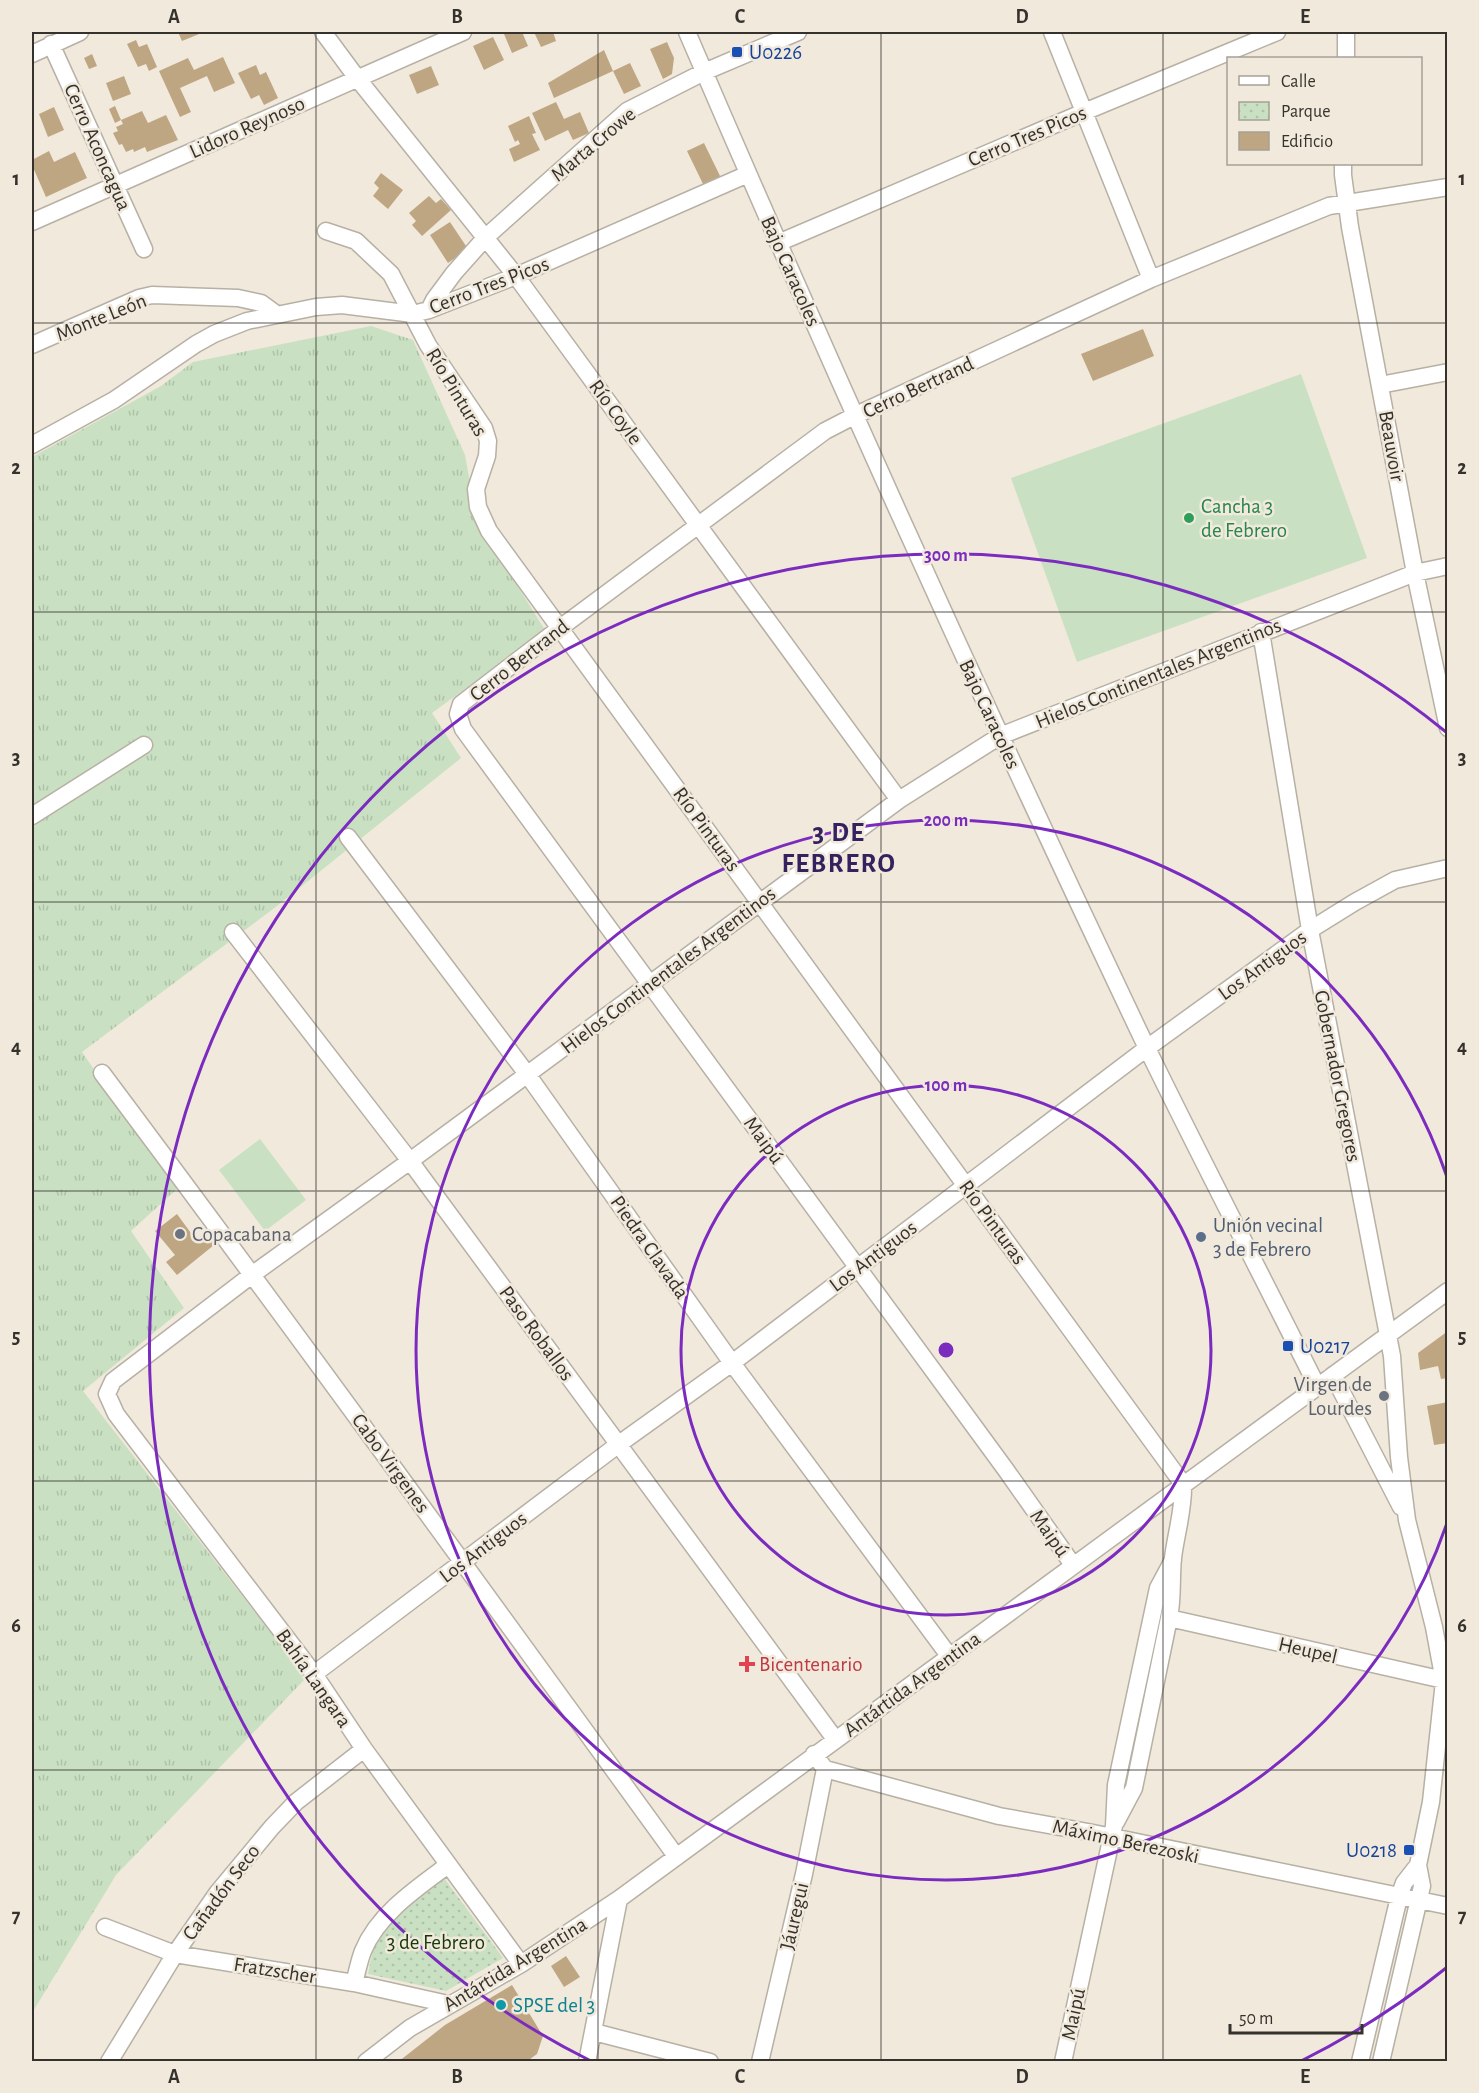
<svg xmlns="http://www.w3.org/2000/svg" width="1479" height="2093" font-family="'Alegreya Sans',sans-serif">
	<style>
		.grass { fill: url(#grass-tufts) }
		.park { fill: url(#park-dots) }
		.pitch { fill: #c9e1c2 }
		.building { fill: #bfa682 }
		.lines { fill: none; stroke-linecap: round; stroke-linejoin: round }
		.minor-casing { stroke: #b7b0a4; stroke-width: 19 }
		.minor { stroke: #fff; stroke-width: 16 }
		.grid { fill: none; stroke: #35322d; stroke-width: 1.5; stroke-opacity: 0.55 }
		.ring { fill: none; stroke: #7b2cbf; stroke-width: 3 }
		.transit-dot { fill: #1a4fb4; stroke: #f1e9dc; stroke-width: 2 }
		.leisure-dot { fill: #2e9e5b; stroke: #f1e9dc; stroke-width: 2 }
		.worship-dot { fill: #6b7280; stroke: #f1e9dc; stroke-width: 2 }
		.service-dot { fill: #5c6f8a; stroke: #f1e9dc; stroke-width: 2 }
		.health-dot { fill: #e0444e; stroke: #f1e9dc; stroke-width: 2 }
		.culture-dot { fill: #0f9aa8; stroke: #f1e9dc; stroke-width: 2 }
		.labels { text-anchor: middle; stroke-width: 5; stroke-linejoin: round; paint-order: stroke }
		.transit-label { font-size: 21px; fill: #164399; stroke: #f1e9dc; text-anchor: start }
		.street-label { font-size: 21px; fill: #35322d; stroke: #f1e9dc }
		.leisure-label { font-size: 21px; fill: #27864d; stroke: #f1e9dc; text-anchor: start }
		.service-label { font-size: 21px; fill: #4e5e75; stroke: #f1e9dc; text-anchor: start }
		.worship-label { font-size: 21px; fill: #5b616d; stroke: #f1e9dc; text-anchor: start }
		.health-label { font-size: 21px; fill: #be3a42; stroke: #f1e9dc; text-anchor: start }
		.park-label { font-size: 21px; fill: #153907; stroke: #f1e9dc }
		.culture-label { font-size: 21px; fill: #0d838f; stroke: #f1e9dc; text-anchor: start }
		.district-label { font-size: 27px; font-weight: bold; letter-spacing: 1.5px; fill: #33225d; stroke: #f1e9dc }
		.centre { fill: #7b2cbf; stroke: #f1e9dc; stroke-width: 3 }
		.ring-label { font-size: 18px; text-anchor: middle; font-weight: bold; fill: #7b2cbf; stroke: #f1e9dc; stroke-width: 5; stroke-linejoin: round; paint-order: stroke }
		.neatline { fill: none; stroke: #35322d; stroke-width: 2 }
		.grid-label { font-size: 20px; text-anchor: middle; font-weight: bold; fill: #35322d }
	</style>
	<defs>
		<pattern id="grass-tufts" width="24" height="20" patternUnits="userSpaceOnUse" patternTransform="scale(1.5)"><rect width="24" height="20" fill="#c9e1c2"/><path d="M3 7l-1-3M5 7V3M7 7l1-3M15 17l-1-3M17 17v-4M19 17l1-3" fill="none" stroke="#adc2a7"/></pattern>
		<pattern id="park-dots" width="8" height="8" patternUnits="userSpaceOnUse" patternTransform="scale(1.5)"><rect width="8" height="8" fill="#c9e1c2"/><path d="M2 2h.1M6 6h.1" fill="none" stroke="#adc2a7" stroke-width="1.8" stroke-linecap="round"/></pattern>
	</defs>
	<rect width="100%" height="100%" fill="#f1e9dc"/>
	<path class="grass" d="M371,326L413,340L465,455L477,521L545,630L432,713L461,758L277,906L82,1052L177,1189L131,1231L184,1308L83,1391L306,1678L116,1875L32,2013V457L161,386L193,362Z"/>
	<path class="park" d="M444,1878L503,1958L446,1991L368,1974C370,1965 371,1955 375,1947C390,1917 418,1897 444,1878Z"/>
	<path class="pitch" d="M1301,374L1367,558L1077,662L1011,478Z
		M260,1139L306,1200L265,1231L219,1170Z"/>
	<path class="building" d="M178,32H204L182,41Z
		M509,32H522L528,46L512,53L504,34Z
		M534,32H553L556,41L541,47Z
		M493,37L504,60L484,70L473,46Z
		M136,40L139,47L147,44L157,67L149,71L146,64L138,67L127,44Z
		M667,42L674,58L672,74L663,79L650,49Z
		M604,50L613,71L554,98L548,83Z
		M92,54L97,66L89,69L84,58Z
		M223,57L235,83L214,92L207,76L180,88L191,112L180,117L159,71L188,58L194,70Z
		M630,63L641,86L624,94L613,71Z
		M256,65L260,75L266,72L278,98L264,105L259,95L251,99L238,73Z
		M431,66L439,85L417,94L409,75Z
		M124,76L131,94L113,101L106,83Z
		M556,102L564,119L580,112L589,133L573,140L568,130L545,141L532,113Z
		M115,106L121,120L115,123L109,109Z
		M54,107L64,130L48,137L39,114Z
		M142,111L148,123L166,115L178,140L147,152L145,147L134,152L133,149L126,152L122,144L119,145L113,133L118,131L116,127L123,124L121,120Z
		M529,116L536,133L532,134L540,150L514,162L509,149L520,144L518,140L515,142L508,126Z
		M704,143L721,178L704,186L687,151Z
		M49,151L54,162L75,152L87,178L46,197L32,165V160Z
		M381,173L403,190L388,209L373,196L379,188L374,183Z
		M429,196L436,203L441,199L451,210L422,236L412,225L416,221L409,213Z
		M450,222L468,249L448,263L430,235Z
		M1143,329L1154,356L1093,381L1081,354Z
		M177,1214L196,1240L201,1236L208,1238L214,1245L177,1275L166,1262L175,1255L155,1231Z
		M1448,1331V1378L1441,1379L1438,1366L1420,1370L1418,1353Z
		M1448,1402V1443L1434,1445L1427,1406Z
		M566,1956L580,1977L564,1987L551,1966Z
		M512,1985L543,2036L537,2054L526,2062H398L445,2025Z"/>
	<g class="lines">
		<g class="minor-casing">
			<path id="minor" d="M323,32L357,78L516,276L899,800
				M687,32C833,372 986,710 1145,1044C1201,1159 1260,1272 1317,1386
				M1052,32L1151,279
				M51,44L144,249
				M32,54L80,32
				M1346,58V32
				M1343,164V175L1350,227L1415,573L1448,728
				M32,222L463,32
				M326,231L356,241L391,274L428,345L484,428L488,441L487,456L476,489L478,507L489,531L1183,1484
				M778,243L1084,112L1277,32
				M429,310L434,300L454,273L486,237L627,111L704,72L798,32
				M32,345L139,298L152,295L238,298L261,303L276,314
				M1380,385L1448,372
				M32,445L114,400L196,344L214,334L247,321L316,307L342,305L413,314L429,310L516,276L748,174
				M1261,632L1310,930L1392,1356L1399,1457L1407,1520L1434,1627L1444,1681L1431,1802L1418,1865L1422,1886L1381,2062
				M32,816L144,745
				M348,837L527,1074L732,1363L950,1657
				M233,932L410,1161L835,1739
				M102,1073C296,1332 486,1594 676,1856
				M1333,1375L1401,1507
				M1073,1565L1006,1470L463,729L458,714L461,704L560,628L825,431L854,416L1151,279L1329,206L1448,187
				M1169,1618L1448,1681
				M314,1674L619,1444L732,1363L1147,1048L1310,930L1355,902L1395,880L1448,868
				M814,1754L825,1769L999,1816L1088,1832L1448,1906
				M1116,1822L1134,1788L1169,1618C1173,1598 1171,1578 1173,1558C1176,1533 1184,1509 1183,1484
				M105,1927L175,1954L354,1983L448,2004
				M521,1964L364,1749L314,1674L116,1414L107,1394L113,1381L253,1274L410,1161L899,800L1000,736L1415,573L1448,566
				M354,1983C357,1973 359,1961 363,1951C378,1914 417,1888 448,1865
				M594,2032L710,2062
				M109,2062L175,1954L218,1892L272,1827L296,1802L364,1749
				M366,2062L410,2028L521,1964L619,1899L1448,1291
				M587,2062L619,1899
				M760,2062L804,1874L825,1769
				M1063,2062L1114,1826L1116,1785L1158,1588L1173,1560
				M1360,2062L1399,1897L1404,1883L1418,1865"/>
		</g>
		<use href="#minor" class="minor"/>
	</g>
	<path class="grid" d="M316,32V2062M598,32V2062M881,32V2062M1163,32V2062M32,323H1448M32,612H1448M32,902H1448M32,1191H1448M32,1481H1448M32,1770H1448"/>
	<g class="ring">
		<circle cx="946" cy="1350" r="265"/>
		<path d="M1447 1523A530 530 0 1 1 1447 1177"/>
		<path d="M1446 1968A795 795 0 0 1 1301 2061M591 2061A795 795 0 1 1 1446 732"/>
	</g>
	<g class="transit-dot">
		<rect x="731" y="46" width="12" height="12" rx="3"/>
		<rect x="1282" y="1340" width="12" height="12" rx="3"/>
		<rect x="1403" y="1844" width="12" height="12" rx="3"/>
	</g>
	<circle class="leisure-dot" cx="1189" cy="518" r="6"/>
	<g class="worship-dot">
		<circle cx="180" cy="1234" r="6"/>
		<circle cx="1384" cy="1396" r="6"/>
	</g>
	<circle class="service-dot" cx="1201" cy="1237" r="6"/>
	<path class="health-dot" d="M744 1655h6v6h6v6h-6v6h-6v-6h-6v-6h6z"/>
	<circle class="culture-dot" cx="501" cy="2005" r="6"/>
	<g class="labels">
		<g class="transit-label">
			<text x="749" y="59">U0226</text>
			<text x="1300" y="1353">U0217</text>
			<text x="1397" y="1857" text-anchor="end">U0218</text>
		</g>
		<g class="street-label">
			<text transform="translate(247 127) rotate(-24)" y="7">Lidoro Reynoso</text>
			<text transform="translate(1027 136) rotate(-23)" y="7">Cerro Tres Picos</text>
			<text transform="translate(593 144) rotate(-40)" y="7">Marta Crowe</text>
			<text transform="translate(98 147) rotate(66)" y="7">Cerro Aconcagua</text>
			<text transform="translate(791 271) rotate(66)" y="7">Bajo Caracoles</text>
			<text transform="translate(489 285) rotate(-21)" y="7">Cerro Tres Picos</text>
			<text transform="translate(101 317) rotate(-22)" y="7">Monte León</text>
			<text transform="translate(918 387) rotate(-25)" y="7">Cerro Bertrand</text>
			<text transform="translate(457 392) rotate(59)" y="7">Río Pinturas</text>
			<text transform="translate(616 412) rotate(54)" y="7">Río Coyle</text>
			<text transform="translate(1392 446) rotate(80)" y="7">Beauvoir</text>
			<text transform="translate(519 660) rotate(-38)" y="7">Cerro Bertrand</text>
			<text transform="translate(1158 673) rotate(-22)" y="7">Hielos Continentales Argentinos</text>
			<text transform="translate(990 714) rotate(65)" y="7">Bajo Caracoles</text>
			<text transform="translate(707 829) rotate(54)" y="7">Río Pinturas</text>
			<text transform="translate(1262 965) rotate(-36)" y="7">Los Antiguos</text>
			<text transform="translate(668 970) rotate(-37)" y="7">Hielos Continentales Argentinos</text>
			<text transform="translate(1338 1076) rotate(79)" y="7">Gobernador Gregores</text>
			<text transform="translate(764 1140) rotate(54)" y="7">Maipú</text>
			<text transform="translate(993 1222) rotate(54)" y="7">Río Pinturas</text>
			<text transform="translate(650 1247) rotate(55)" y="7">Piedra Clavada</text>
			<text transform="translate(873 1256) rotate(-37)" y="7">Los Antiguos</text>
			<text transform="translate(537 1333) rotate(54)" y="7">Paso Roballos</text>
			<text transform="translate(391 1463) rotate(54)" y="7">Cabo Virgenes</text>
			<text transform="translate(1050 1533) rotate(55)" y="7">Maipú</text>
			<text transform="translate(483 1547) rotate(-37)" y="7">Los Antiguos</text>
			<text transform="translate(1308 1650) rotate(13)" y="7">Heupel</text>
			<text transform="translate(314 1678) rotate(55)" y="7">Bahía Langara</text>
			<text transform="translate(912 1684) rotate(-36)" y="7">Antártida Argentina</text>
			<text transform="translate(1126 1841) rotate(12)" y="7">Máximo Berezoski</text>
			<text transform="translate(221 1892) rotate(-53)" y="7">Cañadón Seco</text>
			<text transform="translate(794 1916) rotate(-77)" y="7">Jáuregui</text>
			<text transform="translate(515 1964) rotate(-31)" y="7">Antártida Argentina</text>
			<text transform="translate(275 1970) rotate(9)" y="7">Fratzscher</text>
			<text transform="translate(1073 2014) rotate(-78)" y="7">Maipú</text>
		</g>
		<g class="leisure-label">
			<text x="1201" y="513">Cancha 3<tspan x="1201" dy="24">de Febrero</tspan></text>
		</g>
		<g class="service-label">
			<text x="1213" y="1232">Unión vecinal<tspan x="1213" dy="24">3 de Febrero</tspan></text>
		</g>
		<g class="worship-label">
			<text x="192" y="1241">Copacabana</text>
			<text x="1372" y="1391" text-anchor="end">Virgen de<tspan x="1372" dy="24">Lourdes</tspan></text>
		</g>
		<g class="health-label">
			<text x="759" y="1671">Bicentenario</text>
		</g>
		<g class="park-label">
			<text x="436" y="1949">3 de Febrero</text>
		</g>
		<g class="culture-label">
			<text x="513" y="2012">SPSE del 3</text>
		</g>
		<g class="district-label">
			<text x="839" y="841">3 DE<tspan x="839" dy="31">FEBRERO</tspan></text>
		</g>
	</g>
	<circle cx="946" cy="1350" r="9" class="centre"/>
	<g class="ring-label">
		<text x="946" y="561">300 m</text>
		<text x="946" y="826">200 m</text>
		<text x="946" y="1091">100 m</text>
	</g>
	<rect width="1479" height="2093" fill="none" stroke="#f1e9dc" stroke-width="66"/>
	<rect x="1227" y="57" width="195" height="108" fill="#f1e9dc" stroke="#a6a096" stroke-width="1.5"/>
	<rect x="1239" y="76" width="30" height="9" fill="#ffffff" stroke="#a6a096" stroke-width="1.5"/>
	<text x="1281" y="87" font-size="18" fill="#35322d">Calle</text>
	<rect x="1239" y="102" width="30" height="18" fill="url(#park-dots)" stroke="#a6a096" stroke-width="1.5"/>
	<text x="1281" y="117" font-size="18" fill="#35322d">Parque</text>
	<rect x="1239" y="132" width="30" height="18" fill="#bfa682" stroke="#a6a096" stroke-width="1.5"/>
	<text x="1281" y="147" font-size="18" fill="#35322d">Edificio</text>
	<path d="M1230 2024v9h132v-9" fill="none" stroke="#35322d" stroke-width="3"/>
	<text x="1239" y="2024" font-size="18" fill="#35322d" stroke="#f1e9dc" stroke-width="4.5" paint-order="stroke">50 m</text>
	<rect x="33" y="33" width="1413" height="2027" class="neatline"/>
	<g class="grid-label">
		<text x="174" y="23">A</text>
		<text x="457" y="23">B</text>
		<text x="740" y="23">C</text>
		<text x="1022" y="23">D</text>
		<text x="1305" y="23">E</text>
		<text x="16" y="185">1</text>
		<text x="1462" y="185">1</text>
		<text x="16" y="474">2</text>
		<text x="1462" y="474">2</text>
		<text x="16" y="764">3</text>
		<text x="1462" y="764">3</text>
		<text x="16" y="1053">4</text>
		<text x="1462" y="1053">4</text>
		<text x="16" y="1343">5</text>
		<text x="1462" y="1343">5</text>
		<text x="16" y="1632">6</text>
		<text x="1462" y="1632">6</text>
		<text x="16" y="1922">7</text>
		<text x="1462" y="1922">7</text>
		<text x="174" y="2083">A</text>
		<text x="457" y="2083">B</text>
		<text x="740" y="2083">C</text>
		<text x="1022" y="2083">D</text>
		<text x="1305" y="2083">E</text>
	</g>
</svg>
